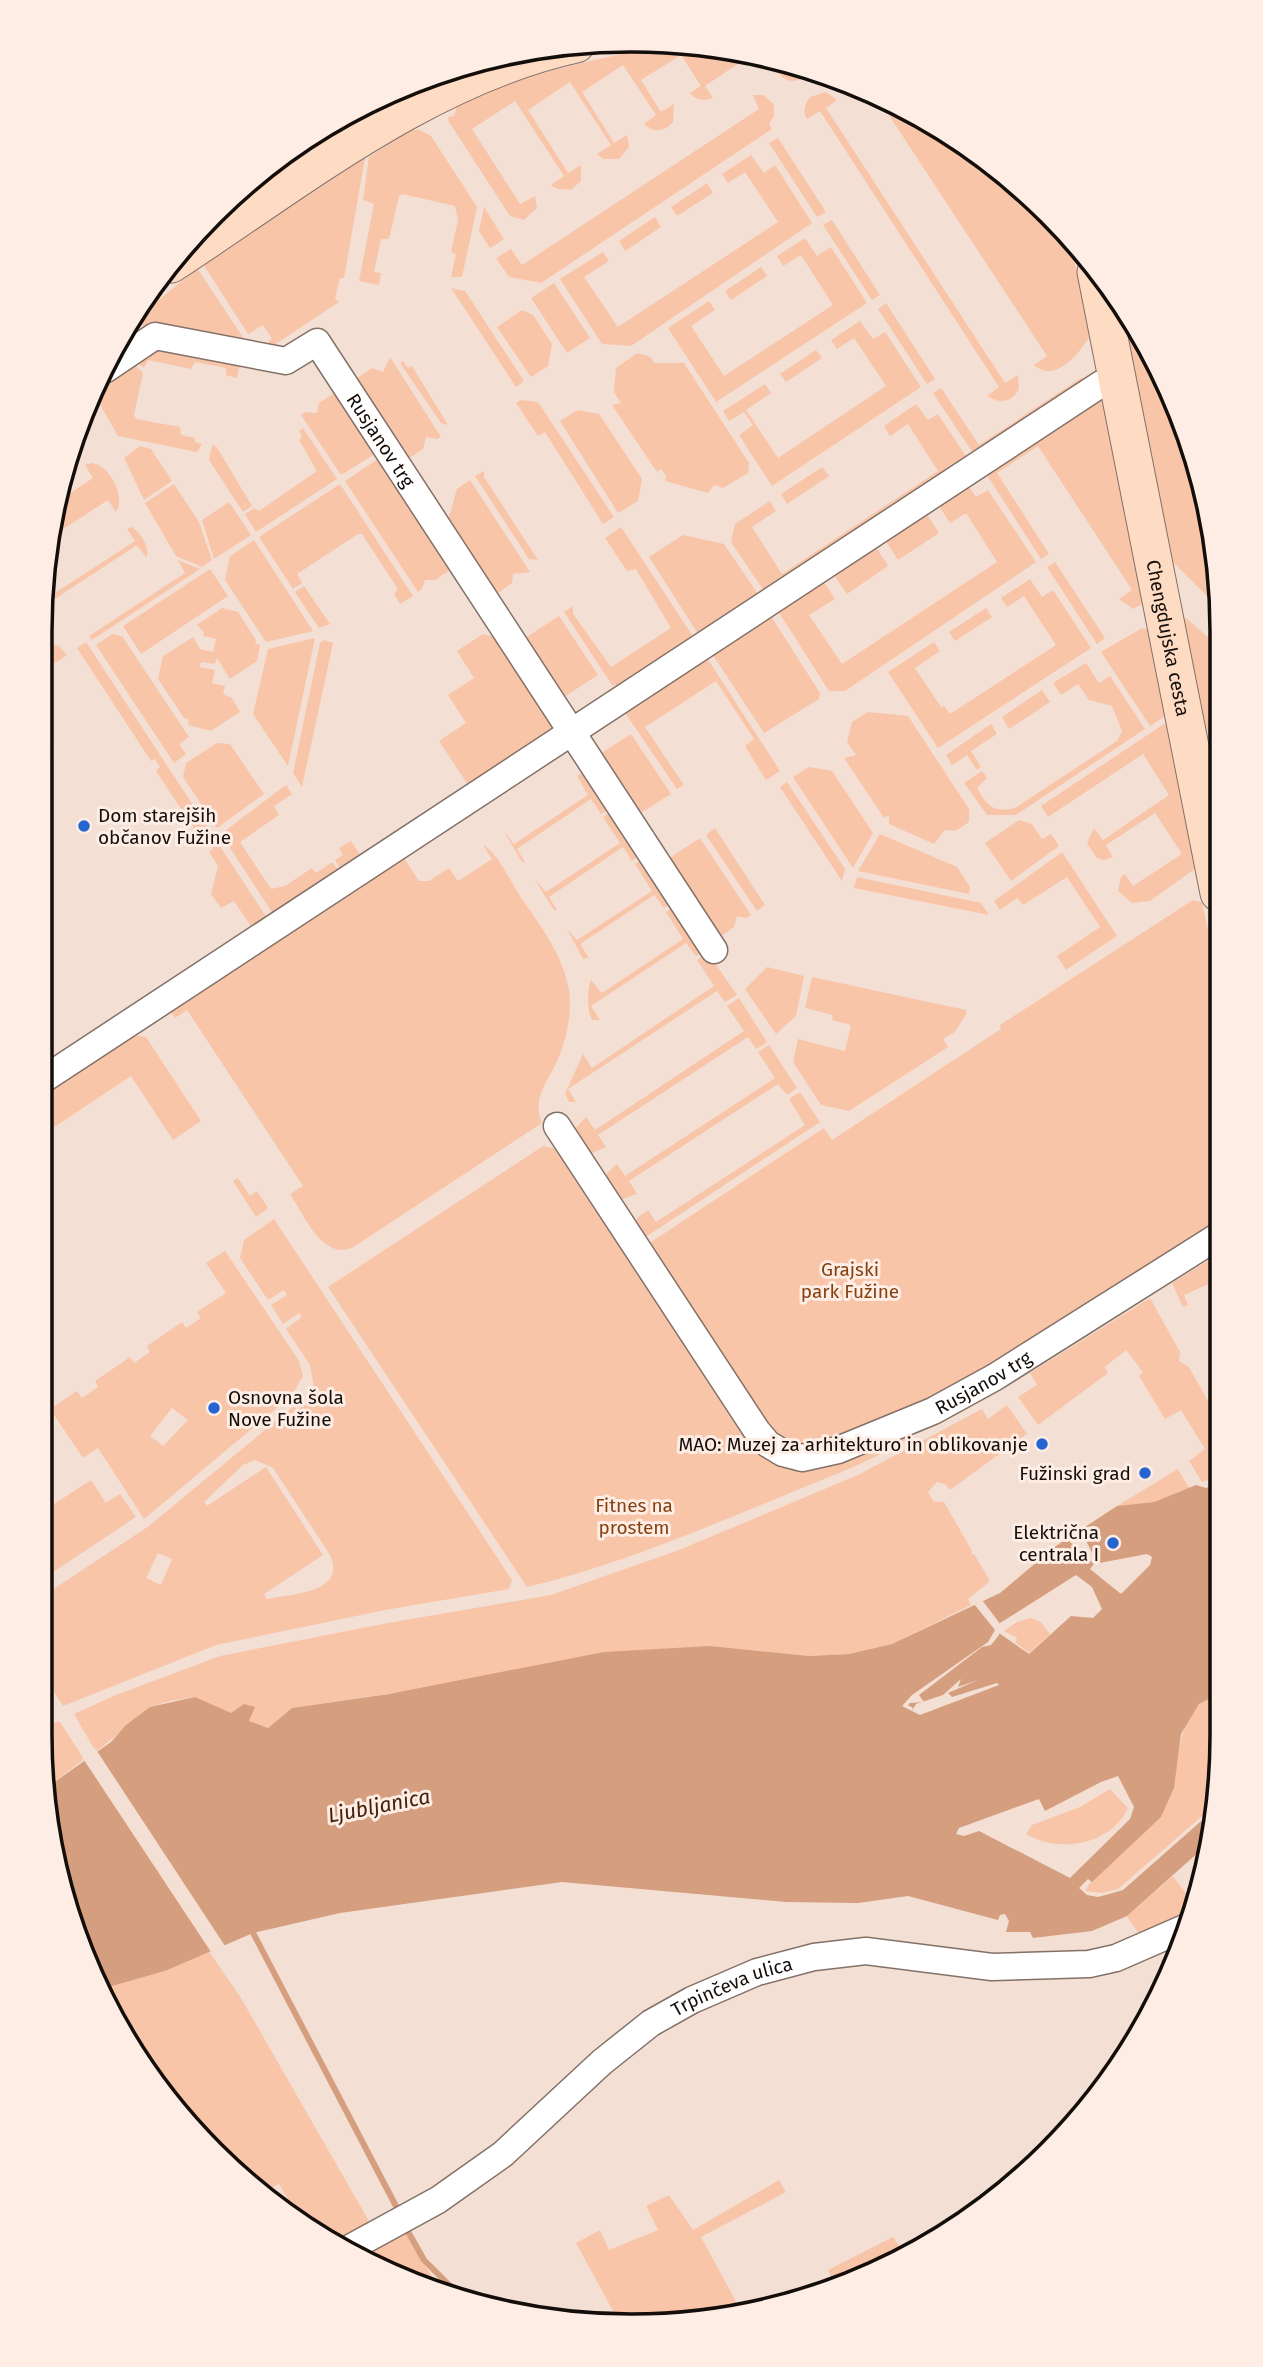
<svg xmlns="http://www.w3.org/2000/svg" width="1263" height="2367" font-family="'Fira Sans',sans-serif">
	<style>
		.green { fill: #f9c5a9; fill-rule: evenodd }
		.water { fill: #d59e7e; fill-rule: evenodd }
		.pier { fill: #f3dfd4 }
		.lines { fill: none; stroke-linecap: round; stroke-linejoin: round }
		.stream { stroke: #d59e7e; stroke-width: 6 }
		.street-casing { stroke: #837167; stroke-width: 29 }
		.secondary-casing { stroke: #837167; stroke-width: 39 }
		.street { stroke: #fff; stroke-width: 26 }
		.secondary { stroke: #fedbc3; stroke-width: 37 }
		.poi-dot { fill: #2465d1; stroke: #fdede4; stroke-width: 2.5 }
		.labels { text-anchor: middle; stroke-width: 6; stroke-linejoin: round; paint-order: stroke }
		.street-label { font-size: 19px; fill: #140e0a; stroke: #fdede4 }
		.poi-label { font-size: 19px; fill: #140e0a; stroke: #fdede4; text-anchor: end }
		.park-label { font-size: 19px; fill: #864111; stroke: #fdede4 }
		.water-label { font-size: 21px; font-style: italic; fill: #452008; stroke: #fdede4 }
		.rim { fill: none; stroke: #140e0a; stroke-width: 3.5 }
	</style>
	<rect width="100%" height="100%" fill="#f3dfd4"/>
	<path class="green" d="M677,44L708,45L751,55L705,86L713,98C704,101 696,101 690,93L701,86L681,55L641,80L661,112L674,104L673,122C664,132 654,133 644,124L656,115L623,65L582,92L614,143L627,135L629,147L619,159H603L597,154L611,145L570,82L528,110L568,173L581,165V181L571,190L558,189L551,185L564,176L515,101L472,129L520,204L535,196L537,208L524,220L510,216L449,122L448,117L454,116L457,106C527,72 601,57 677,44Z
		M770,60L794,65L801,79C784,86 778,72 770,60Z
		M826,92L837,100L826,108L1005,383L1018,375L1019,389C1012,403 1000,404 987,396L999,387L820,111L807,119C802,111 805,104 810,97Z
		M753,95H764L774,105V116L769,124L772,129L541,283L509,277L496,258L511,249L522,265L759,109Z
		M877,97L927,119L1022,187L1071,244L1090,336C1079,354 1055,384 1034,365L1047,356Z
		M410,130H420L431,136L477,207L462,277H451L456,254L451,252L458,220L455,206L402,194L399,196L389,239H381L374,272L381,273L379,285L359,281L374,204L363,200L369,157Z
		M778,138L826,212L817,217L769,143Z
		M288,152L294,160L229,204L271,163Z
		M751,155L764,173L775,165L812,223L631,346L602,344L560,279L603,252L609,261L584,277L618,327L778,222L745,172L728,183L722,174Z
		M365,158L344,278H340L335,299L339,302L271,347L268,342L272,339L263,325L248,334L203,264Z
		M707,183L713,193L677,216L671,207Z
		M484,207L504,239L490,248L479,231Z
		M655,217L661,227L625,251L619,241Z
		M832,220L880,295L872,300L823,225Z
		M805,238L817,256L831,247L867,303L716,402L668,328L709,301L715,310L691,326L724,376L833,305L801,255L783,266L777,256Z
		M761,267L767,276L731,300L725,291Z
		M197,268L246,342L152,330L134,321Z
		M554,283L590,338L567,353L531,298Z
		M451,288L465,291L524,381L516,387Z
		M1119,299L1178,406L1218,555V595L1215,593L1210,599L1172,561Z
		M886,303L935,379L927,384L878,309Z
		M522,310L533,315L552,344L548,366L531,377L497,327Z
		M860,321L873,339L885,332L921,387L772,486L739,435L753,425L744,412L729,421L723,411L765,384L771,393L746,410L778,458L886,386L854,338L837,349L831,340Z
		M153,344L240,364L237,378L226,375V368L195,362L191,369L148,360L144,368L133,358Z
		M816,350L822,358L786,382L780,374Z
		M637,353L651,357L654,363H684L749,463L748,473L723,488L714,485L708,493L665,481L666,476L661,469L657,472L612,405L621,403L614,392L616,368Z
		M390,357L441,437L437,439L426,437L423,449L408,459L356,379L372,368L383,372Z
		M130,360L143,373L134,415L136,419L180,427L181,435L195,438V442L202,444L197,452L118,436L95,396L102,378Z
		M403,361L408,368L412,366L448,425L441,423L400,363Z
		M1094,376L977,459L933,393L941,388L979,445L1081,378Z
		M1101,390L1143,604L1133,609L1119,599L1132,590L1038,446L997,473L1049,554L1041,559L983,469Z
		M335,393L375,454L341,475L301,415L306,412L317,413L319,403Z
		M521,400L538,402L614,517L603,524L545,432L538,436L516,403Z
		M916,404L928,420L938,414L971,464L768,597L731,542L735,524L770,501L776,511L752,527L782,574L938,471L908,424L890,436L884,426Z
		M578,410L599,414L642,479L638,501L618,513L560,421Z
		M303,428L337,479L256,532L245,514L254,508L259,511L317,471L299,440L302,437L299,431Z
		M212,445L216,446L252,506L243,512L209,460Z
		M140,446L151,449L172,481L144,500L124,458Z
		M378,459L450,570L435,580H425L422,589L418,592L345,481Z
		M92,463C110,465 126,498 116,512L108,500L51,537L57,502L93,478L85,465Z
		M822,467L829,476L787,504L781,494Z
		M484,471V477L538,560L529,559L475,476Z
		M470,480L530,572L513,574L512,583L498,593L448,520L457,489Z
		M965,481L976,497L988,490L1036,562L845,691H829L778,611L820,576L835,599L809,615L842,664L997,562L966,513L950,523L935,500Z
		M174,484L199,522L212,560L202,567L176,556L145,503Z
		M340,484L413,596L400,604L394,594L398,589L362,534H358L297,574L302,583L293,589L259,537Z
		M229,502L251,535L214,559L202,520Z
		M923,508L939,533L898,560L882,535Z
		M131,527C139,530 150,547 147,556L146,557L137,545L41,608V602L135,541L127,529Z
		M621,527L698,644L630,688L612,685L564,612L573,606V614L611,667L671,628L636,569L627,571L605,538Z
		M683,535L724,544L760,597L702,640L649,557Z
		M254,540L313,631L266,642L225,580L230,556Z
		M872,541L888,566L847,594L830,569Z
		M178,560L200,569L92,640L89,636L185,573Z
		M1055,562L1105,638L1097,644L1047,567Z
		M210,569L228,596L141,654L123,626Z
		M1030,579L1042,597L1053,590L1091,648L938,748L888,672L934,642L940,651L915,668L941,707L944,706L950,714L1056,645L1024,596L1007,607L1001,598Z
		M304,586L330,624L319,628L295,592Z
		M222,608L238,612L256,640L255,644L260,645L257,661L230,679L217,658L215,664L201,662L200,667L215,670L212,683L225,686L223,694L232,698L240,712L211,731L188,725L189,720L184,718L158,679L163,656L193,637L200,649L213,652L216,639L203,636L204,632L197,625Z
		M986,608L992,617L955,641L949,632Z
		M559,616L598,675L564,697L525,638Z
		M771,616L820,693L819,699L764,733L709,649Z
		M1186,618L1218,646V737L1204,729L1183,619Z
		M1142,628L1148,629L1165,716L1150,726L1101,652Z
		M112,634L122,636L189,737L179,744L186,754L174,763L96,645Z
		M483,634L503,639L555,718L551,740L472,791L439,741L466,723L448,695L474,678L457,651Z
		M315,638L288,766L253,714L268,649Z
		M324,640L333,643L302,787L293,773L320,643Z
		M86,642L271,924L255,932L234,901L221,908L211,894L218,866L209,852L213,849L199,828L195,830L156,771L160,767L155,759L151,761L77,648Z
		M53,644L59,646L67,655L41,672V666L50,660L42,648Z
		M694,659L709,661L780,771L766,780L745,746L754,739L716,681L645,727L684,785L677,789L621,707Z
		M1086,663L1099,683L1110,676L1145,729L1016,815H987L964,783L982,771L987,778L977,788C987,806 993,813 1015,808L1117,741L1122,731L1112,706L1089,700L1078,684L1061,695L1053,683Z
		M1042,690L1050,702L1009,729L1002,717Z
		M868,712L908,716L969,809V822L955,831L945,830L934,844L889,824V815L884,818L844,758L856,755L847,742L852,722Z
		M1167,722L1196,868L1150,901L1132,903L1118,891L1121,877L1125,874L1133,886L1182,854L1155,813L1106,845L1113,857L1104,860L1097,858L1087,843L1094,828L1103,840L1169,795L1143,754L1048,817L1041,806Z
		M991,724L997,734L971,751L981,767L977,770L967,755L952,765L946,755Z
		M631,734L671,794L639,814L600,754Z
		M217,743L230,744L264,794L217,828L183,777L186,763Z
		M809,767L832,771L873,833L853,868L793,777Z
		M588,769L613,806L601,814L591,799L517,849L525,862H522L504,831L514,844L588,795L577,776Z
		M787,782L845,869L842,881L780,787Z
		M286,785L292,794L274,806L279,815L240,842L271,889L285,886L312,868L316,873L332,862L339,871L277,920L221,834Z
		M615,810L643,853L632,861L623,847L549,897L557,910H554L535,880L546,892L620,843L603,817Z
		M1019,820L1032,824L1042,839L1051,834L1059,846L1011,881L985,843Z
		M715,828L765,905L757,911L706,835Z
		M880,834L957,867L970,887L969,894L858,871Z
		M700,838L751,915L746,918L737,916L734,927L720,937L668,859Z
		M351,841L361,856L341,870L335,860L343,855L339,848Z
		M483,845C497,852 511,882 520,896C540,925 563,955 569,990C572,1013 567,1038 558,1059C549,1081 531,1098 542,1123L355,1246C324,1264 304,1215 290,1194L303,1186L187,1010L175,1018L167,1006L400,852L419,881H429L449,868L458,881L492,859Z
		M1062,852L1117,936L1066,970L1057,956L1100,927L1067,877L1023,905L1017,898L1000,910L994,901Z
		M646,857L675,901L664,908L654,895L580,944L589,958L583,959L567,929L577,940L652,891L635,864Z
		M857,877L981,903L989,915L854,888Z
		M1193,900L1202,902L1219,982L1220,1222L944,1392L814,1447L780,1441L645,1246L824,1128L832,1140L1001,1029L1000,1025Z
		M677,905L706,949L696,956L686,943L591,1006L600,1020H592C587,1012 587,988 591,980L602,993L683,939L666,912Z
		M708,953L737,995L725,1002L717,991L568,1089L576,1102H569L565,1094L583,1054L592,1068L714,986L697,960Z
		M767,967L804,976L796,1016L776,1034L745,989Z
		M812,977L966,1010V1014L955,1032L943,1039L948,1047L849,1111L821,1105L793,1062L798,1039L845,1051L851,1025L832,1020L833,1015L805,1008Z
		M739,998L767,1042L756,1049L748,1037L598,1135L606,1147L590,1154L574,1130L586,1117L595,1130L744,1031L727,1006Z
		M125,1034L146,1037L201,1121L173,1140L131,1076L47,1132L41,1122V1089Z
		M769,1045L797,1088L787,1095L778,1084L629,1181L637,1194L620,1200L605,1180L607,1173L617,1164L625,1176L775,1078L758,1052Z
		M800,1092L820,1122L641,1240L635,1228L637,1218L648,1210L656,1222L805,1125L789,1099Z
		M543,1146L560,1150L762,1453L927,1425C887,1457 830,1476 783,1496C699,1530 616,1566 527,1587L328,1287Z
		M238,1178L250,1196L257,1191L268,1208L256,1217L233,1181Z
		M274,1219L512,1580L509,1589L385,1610L216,1645L63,1706L40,1670V1598L149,1526L294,1406L296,1409L326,1396L314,1387L310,1365L286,1329L302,1317L299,1313L283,1324L271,1305L287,1295L284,1290L268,1300L240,1258L244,1240ZM255,1460L273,1468L330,1555C347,1593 292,1594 267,1599L264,1594L323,1555L266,1467L207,1506L204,1502L243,1465ZM158,1553L172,1559L161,1585L146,1578Z
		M225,1251L299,1361L303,1376L292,1395L144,1519L98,1448L83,1458L50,1409L77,1391L82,1398L98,1387L95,1381L130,1357L134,1363L150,1352L147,1346L182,1322L186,1328L201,1318L197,1312L226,1293L206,1263ZM172,1408L188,1420L163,1446L150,1436Z
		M1214,1257L1220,1259V1279L1184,1295L1188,1305L1183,1307L1172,1283Z
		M1150,1298L1180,1352L1179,1361L1189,1367L1218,1419L1209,1425L1220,1445L1221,1476L1202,1482L1189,1461L1205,1449L1181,1410L1165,1419L1139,1376L1143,1372L1126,1350L1105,1367L1108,1373L1038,1425L1018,1397L1037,1385L1030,1373Z
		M1007,1405L1027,1434L950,1490L945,1484L937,1482L928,1492L933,1501L944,1502L972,1551L971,1555L974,1554L990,1581L968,1599L971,1605L892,1644L849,1654L809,1656L710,1646L292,1708L268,1728L249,1721L254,1707L231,1714L195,1697L170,1701L150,1707L96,1752L74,1714L116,1695L220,1656L388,1623L551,1595L679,1550L858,1475L982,1409L988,1419Z
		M1178,1469L1189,1488L1154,1502L1117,1506Z
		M91,1480L106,1503L120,1494L136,1517L47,1576L40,1566V1513Z
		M1031,1618L1041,1622L1050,1634L1029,1653L1015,1642L1017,1638L1004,1631L1017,1622Z
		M1221,1693L1222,1774L1217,1803L1118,1889L1102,1893L1086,1891C1091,1872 1153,1831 1166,1806C1183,1770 1171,1705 1221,1693Z
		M56,1722H60L84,1759L49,1786L40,1730Z
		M1110,1789L1128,1808C1111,1845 1059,1854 1026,1834L1032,1825L1080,1807Z
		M1173,1876L1195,1906L1193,1911L1141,1937L1127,1916Z
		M208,1950L241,1998L370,2223L338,2243L303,2227L287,2212L293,2208L279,2184L265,2192L163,2096L105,1988L165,1971Z
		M779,2180L786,2192L701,2237L740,2309L671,2325L618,2320L576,2243L600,2230L609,2250L658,2230L646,2206L669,2195L693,2230Z
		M406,2230L438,2288L360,2253Z
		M893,2237L904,2253L858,2282L835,2287L828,2270Z"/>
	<path class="water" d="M1221,1482V1693L1199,1704L1181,1734L1174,1788L1161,1817L1092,1882L1088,1879L1079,1888L1087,1895L1098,1897L1123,1890L1216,1808L1210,1842L1127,1916L1092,1931L1033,1938L1030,1932H1006L1009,1921L1005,1914L1000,1915L998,1920L908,1896L858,1903L786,1902L562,1882L340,1913L253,1933L165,1971L105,1988L72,1926L49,1786L111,1742L126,1725L150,1707L195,1697L231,1713L244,1704L255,1707L249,1721L268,1728L292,1708L389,1694L604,1652L710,1646L809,1656L849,1654L892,1644L1000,1593L1056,1546L1117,1506L1154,1502L1196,1485L1206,1488ZM1147,1554L1152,1557L1150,1565L1121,1594L1090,1569L1094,1564ZM1076,1575L1092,1587L1102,1609L1093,1618L1071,1616L1029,1654L996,1631L1000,1623ZM961,1679L958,1687L978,1680L948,1693L952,1697L997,1683L999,1685L920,1715L912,1711L916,1704L943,1695ZM1118,1776L1134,1807L1130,1819L1070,1878L979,1831L964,1836L956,1834L959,1828L1039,1799L1045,1811L1101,1782Z"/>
	<path class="pier" d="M1081,1531L1098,1564H1094L1068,1540Z
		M982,1600L1001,1625L999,1635L991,1645L982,1647L919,1695L924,1702L910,1703L908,1705L913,1708L912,1711L902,1706L912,1695L988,1642L995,1630L974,1604Z
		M95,1748L225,1946L211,1952L82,1757Z"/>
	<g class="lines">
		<path class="stream" d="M250,1927L398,2210
			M406,2228L424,2260L465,2301"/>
		<g class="street-casing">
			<g id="street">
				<path id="s1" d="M106,369L155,336L286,361L317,342L714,950"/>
				<path d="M41,1081L1101,384L1117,381"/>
				<path id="s2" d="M557,1126L757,1431L768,1444L783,1453L802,1458L838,1450L933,1411L995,1377L1220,1235"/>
				<path id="s3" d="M350,2248L438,2200L503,2154L602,2062L651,2023L692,2000L757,1972L814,1957L866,1951L992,1967L1089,1964L1116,1958L1187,1927"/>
			</g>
		</g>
		<g class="secondary-casing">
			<g id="secondary">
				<path d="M171,264C297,182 426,77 576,44"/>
				<path id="s4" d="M1096,272L1219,893"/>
			</g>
		</g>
		<use href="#street" class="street"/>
		<use href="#secondary" class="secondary"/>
	</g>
	<g class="poi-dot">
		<circle cx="84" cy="826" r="7"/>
		<circle cx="214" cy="1408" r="7"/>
		<circle cx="1042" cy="1444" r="7"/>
		<circle cx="1145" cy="1473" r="7"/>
		<circle cx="1113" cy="1543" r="7"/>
	</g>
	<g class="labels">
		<g class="street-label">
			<text dy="7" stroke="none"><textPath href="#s1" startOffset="346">Rusjanov trg</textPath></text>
			<text dy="7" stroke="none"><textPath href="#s4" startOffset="373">Chengdujska cesta</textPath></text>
			<text dy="7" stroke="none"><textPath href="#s2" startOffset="616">Rusjanov trg</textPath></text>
			<text dy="7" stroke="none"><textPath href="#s3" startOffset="467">Trpinčeva ulica</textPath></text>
		</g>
		<g class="poi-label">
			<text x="98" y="822" text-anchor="start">Dom starejših<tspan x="98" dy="22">občanov Fužine</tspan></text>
			<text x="228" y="1404" text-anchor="start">Osnovna šola<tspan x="228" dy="22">Nove Fužine</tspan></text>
			<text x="1028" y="1451">MAO: Muzej za arhitekturo in oblikovanje</text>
			<text x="1131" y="1480">Fužinski grad</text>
			<text x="1099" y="1539">Električna<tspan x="1099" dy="22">centrala I</tspan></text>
		</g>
		<g class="park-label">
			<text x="850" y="1276">Grajski<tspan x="850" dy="22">park Fužine</tspan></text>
			<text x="634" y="1512">Fitnes na<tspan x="634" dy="22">prostem</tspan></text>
		</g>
		<g class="water-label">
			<text transform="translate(379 1806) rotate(-11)" y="7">Ljubljanica</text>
		</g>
	</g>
	<path d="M0 0H1263V2367H0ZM631 52H631A579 579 0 0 1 1210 631V1735A579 579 0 0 1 631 2314H631A579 579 0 0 1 52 1735V631A579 579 0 0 1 631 52Z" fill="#fdede4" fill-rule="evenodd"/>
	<path class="rim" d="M631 52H631A579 579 0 0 1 1210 631V1735A579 579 0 0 1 631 2314H631A579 579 0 0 1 52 1735V631A579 579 0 0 1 631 52Z"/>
</svg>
